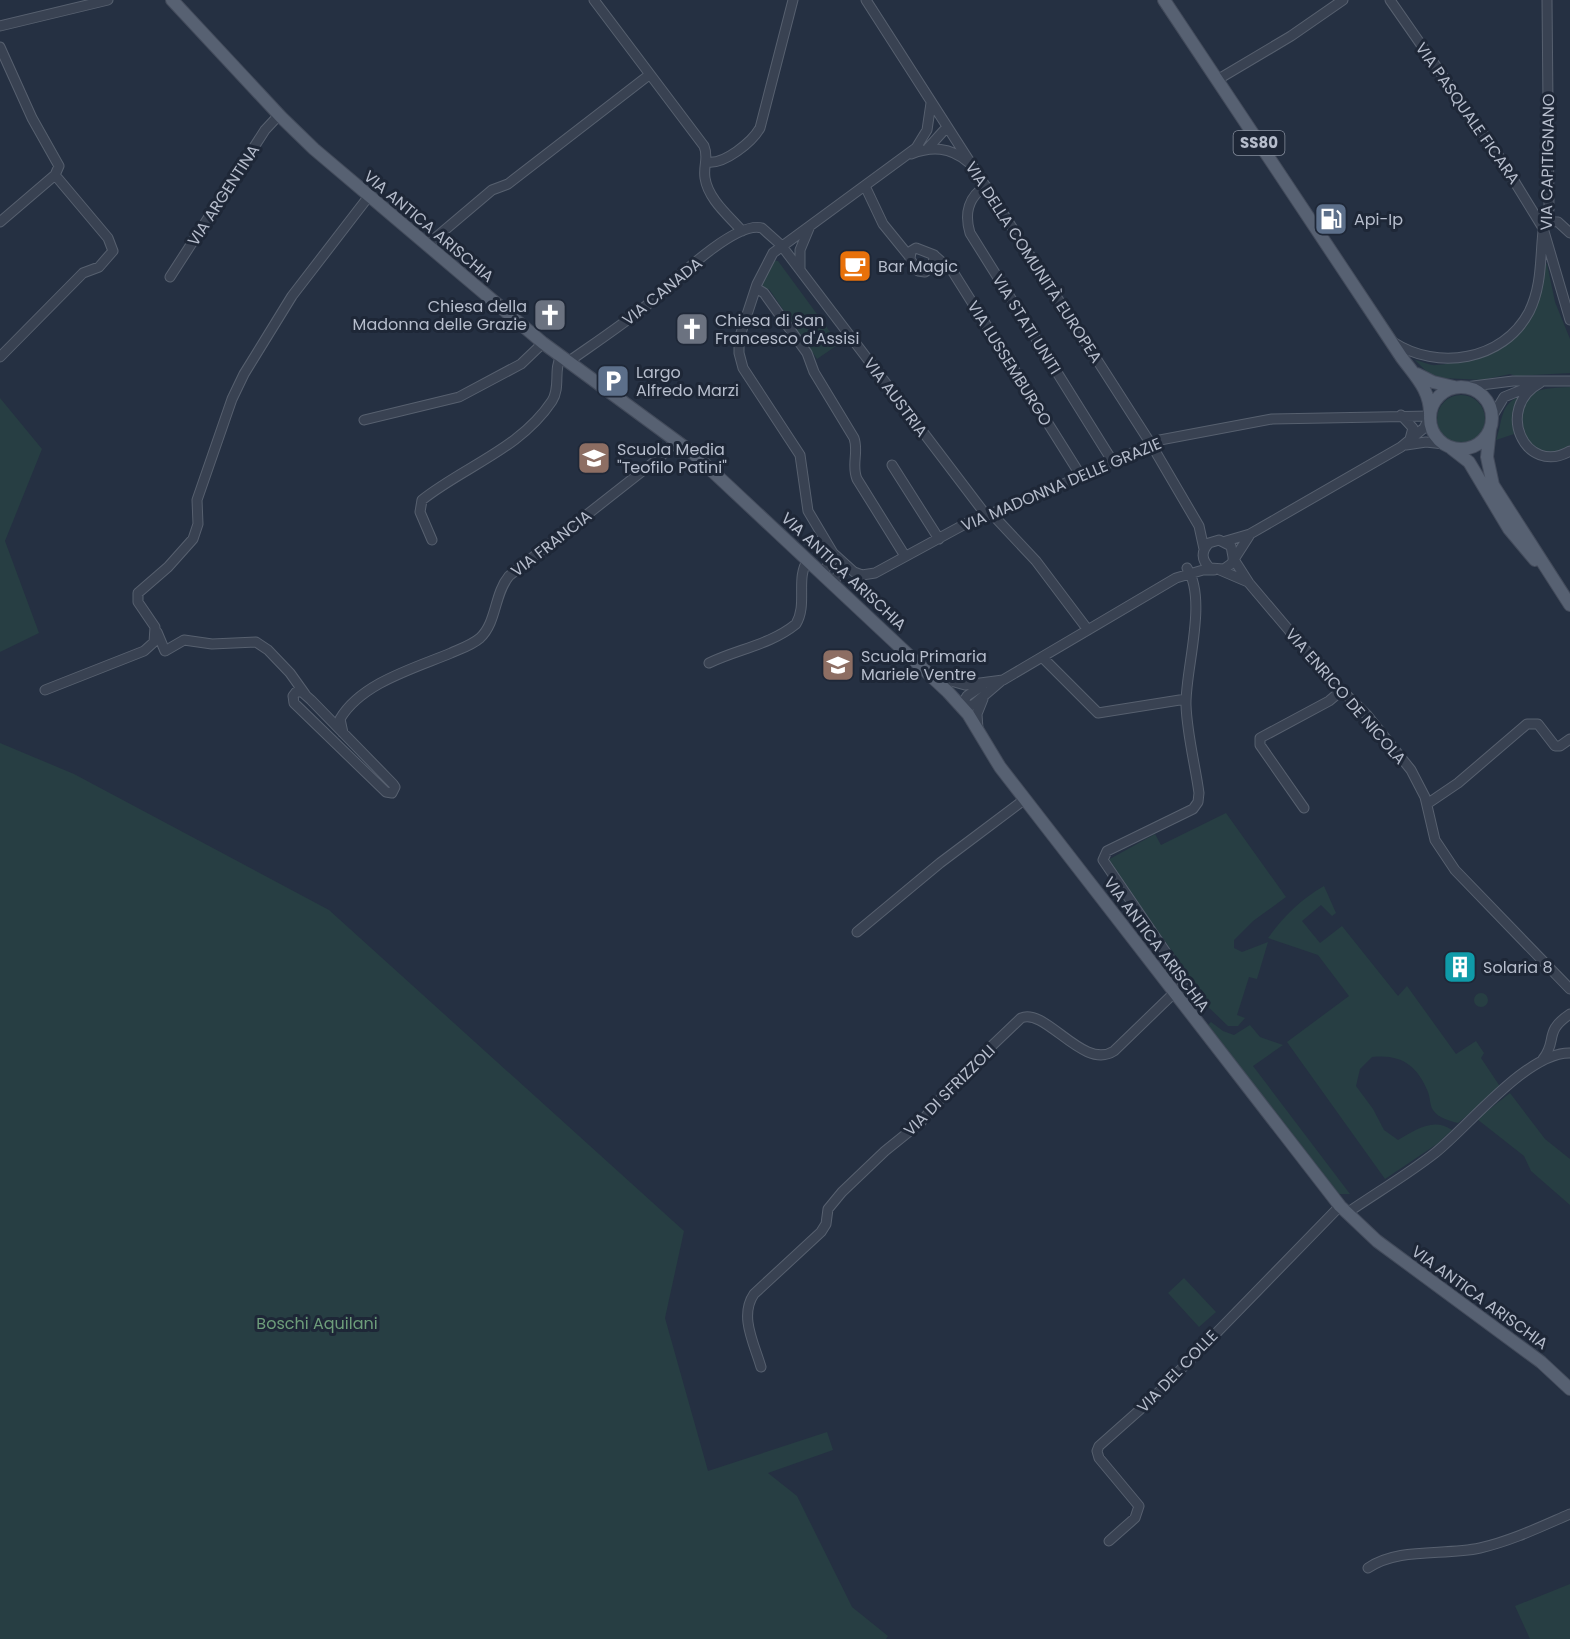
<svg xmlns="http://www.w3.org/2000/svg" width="1570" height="1639" font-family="Poppins,sans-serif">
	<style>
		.green { fill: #273e43 }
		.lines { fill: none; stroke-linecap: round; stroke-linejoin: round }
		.minor-casing { stroke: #57606f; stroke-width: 11 }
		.major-casing { stroke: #434b5b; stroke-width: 14 }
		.minor { stroke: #394252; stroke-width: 9 }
		.major { stroke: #576172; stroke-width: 12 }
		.labels { text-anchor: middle; stroke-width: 6; stroke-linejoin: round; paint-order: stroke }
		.shield { fill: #1e2737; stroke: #88909f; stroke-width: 1.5 }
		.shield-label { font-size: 15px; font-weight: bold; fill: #b6bdcc }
		.street-label { font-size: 16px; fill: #b6bdcc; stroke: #1e2737 }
		.poi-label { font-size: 16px; fill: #b6bdcc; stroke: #1e2737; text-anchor: start }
		.park-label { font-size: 16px; fill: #6d9d7a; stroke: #1e2737 }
	</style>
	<rect width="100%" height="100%" fill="#253042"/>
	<path class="green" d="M768,260L778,261L839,344L817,359L769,289L766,290L761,283Z
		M1544,264H1547L1555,302L1570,339V373L1516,376L1510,374L1482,380L1443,378L1429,374L1415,360C1422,361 1430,366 1437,365C1498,358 1538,331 1544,264Z
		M1570,387V445C1531,472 1502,411 1533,393C1544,387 1559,388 1570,387Z
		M1437 419a24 24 0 1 1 48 0a24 24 0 1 1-48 0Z
		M1518,397L1512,415L1514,434L1496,440C1503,422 1499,406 1518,397Z
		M0,398L42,449L5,541L39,633L0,652Z
		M0,743L74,774L329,910L684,1231L665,1318L708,1471L827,1432L833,1450L768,1473L797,1496L852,1607L888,1636L886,1639H0Z
		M1226,813L1286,897L1253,921L1234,940V948L1242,952L1268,942L1257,979L1249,977L1237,1015L1245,1018L1238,1026H1228L1199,998L1181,964L1108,860L1155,834L1161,845Z
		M1324,886L1336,913L1332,916L1321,905L1302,921L1320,943L1342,926L1398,996L1407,986L1456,1054L1476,1041L1484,1053L1481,1058L1501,1088L1458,1123C1450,1121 1438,1118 1433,1110C1430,1106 1430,1097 1428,1092C1417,1065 1401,1054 1372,1057L1360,1069L1356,1086L1373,1109L1384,1130L1398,1140C1416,1130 1433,1117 1452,1130L1437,1144L1385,1179L1287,1042L1349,996L1318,955L1268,938C1284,916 1300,900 1324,886Z
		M1474 1000a7 7 0 1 1 14 0a7 7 0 1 1-14 0Z
		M1211,1022L1223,1031L1234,1035L1250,1025L1260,1037L1283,1045L1253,1066L1350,1194H1338L1322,1174L1208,1025Z
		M1510,1093L1545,1139L1570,1159V1205L1531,1171L1524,1156L1477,1119Z
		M1184,1278L1216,1312L1199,1327L1168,1293Z
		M1570,1584V1639H1530L1515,1606Z"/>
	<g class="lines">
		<g class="minor-casing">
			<path id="minor" d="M594,0L704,146C709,158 703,165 705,178C708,199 729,216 742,231
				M866,0L1151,444L1199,526L1204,549
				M1390,0L1500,158L1543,228L1570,320
				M0,26L108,0
				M0,47L32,118L59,166L55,175L0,222
				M1217,80L1291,36L1343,0
				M931,103L927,130L916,148L773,253L757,284L739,339V353L743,368L800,455L808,511L833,553L854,572L862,575L875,573L967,523L1046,492L1160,440L1272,419L1430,416L1424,428L1401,447L1250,534L1226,541
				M928,148L947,127
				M911,154C932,146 950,147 968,162
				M707,162C724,165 752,142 760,128L793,0
				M865,186L883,224L909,256
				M986,186C969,196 964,213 970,233L1113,462
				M1547,221L1558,222L1570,233
				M427,245L492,190L508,184L649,75
				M916,248L934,255L933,266L925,272L918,271L910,259L911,251Z
				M934,255L953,272L1081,476
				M800,270V250L810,226
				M170,277L265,130L279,115
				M756,288L764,293L807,353L814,372L854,438C859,452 851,465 857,479L905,556
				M1393,342C1437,371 1503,361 1529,312C1542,286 1540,259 1543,231C1544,224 1548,217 1549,209L1547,0
				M0,357L83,273L99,267L113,251L108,238L55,175
				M568,362C595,343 622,325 647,305C668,287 734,220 762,228L781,245L986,515
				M1540,383C1494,408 1525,477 1570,451
				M1465,387L1513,381H1570
				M1401,415L1413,428L1410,439
				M1492,417L1504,397L1536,384
				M364,420L459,397L521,364L543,343
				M1406,445L1426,442L1444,444
				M892,465L939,539
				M991,513L1036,561L1088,630
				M432,540L420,512L422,500C465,466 520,449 552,401C561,387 553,370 561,356
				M1233,557L1231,546L1219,540L1209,543C1201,551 1201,560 1210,568L1224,569L1231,564L1249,536
				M1233,558L1249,583L1331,680L1367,715L1411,770L1425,797L1435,840L1455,870L1570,989
				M1220,570L1248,582
				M822,572L836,557
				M832,582L846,568
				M157,632L165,651L184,640L212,644L256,642L268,650L290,673L305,694
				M1042,657L1098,713L1186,699
				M709,663C738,649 770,645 796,624C808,604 795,578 808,560
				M933,676L965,685L1003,680L1176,578L1203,570H1214
				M45,690L144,651L154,642L155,627L138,602V593L168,567L193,539L198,524L197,500L232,399L244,374L292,296L369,196
				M296,692H302L311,700L393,784L395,787L392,793L386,792L294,703L293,696Z
				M961,706L973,705L1001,681
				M961,706L967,696L982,686
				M978,729L977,714L983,699
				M343,733L340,719C361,683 415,668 451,653C460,649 472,645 480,638C497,622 494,594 509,576L659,458L677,440
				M1427,804L1458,783L1527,724H1538L1555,746H1560L1570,739
				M1304,808L1260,745V738L1329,701L1342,690
				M857,932L940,863L1025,799
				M1177,997L1184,987L1178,970L1103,860L1107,851L1193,809L1198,802L1199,793C1195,764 1187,734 1186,705C1185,670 1208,600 1187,568
				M1543,1059C1558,1040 1543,1032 1570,1014
				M1347,1213C1376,1193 1407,1175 1435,1153C1468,1127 1527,1052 1570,1053
				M761,1367C754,1343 739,1316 754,1294L821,1232L826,1224L828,1209L842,1192L885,1151L921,1122L955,1081L1021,1018C1046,1007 1083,1071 1114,1051L1174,993
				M1109,1541L1135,1518L1139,1506L1099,1458L1097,1451L1099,1446L1152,1399L1340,1206
				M1368,1568C1399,1547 1443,1556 1480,1548C1511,1541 1540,1527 1570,1514"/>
		</g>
		<g class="major-casing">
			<path id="major" d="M172,0L281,117L314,149L543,343L694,454L948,692L968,714L1000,767L1340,1206L1377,1241L1541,1362L1570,1389
				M1164,0L1402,358C1416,377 1431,391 1430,416
				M1417,374L1433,382L1454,387
				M1430 418a31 31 0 1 1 62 0a31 31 0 1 1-62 0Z
				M1490,429L1487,457L1493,485L1570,605
				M1451,448L1469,462L1509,529L1535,560"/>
		</g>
		<use href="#minor" class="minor"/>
		<use href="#major" class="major"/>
	</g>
	<defs>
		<g id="fuel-square" transform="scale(1.725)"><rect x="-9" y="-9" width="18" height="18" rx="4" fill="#5c6f8a" stroke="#1e2737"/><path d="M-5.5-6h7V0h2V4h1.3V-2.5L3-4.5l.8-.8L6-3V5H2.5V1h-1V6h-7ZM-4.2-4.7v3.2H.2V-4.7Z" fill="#fff"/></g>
		<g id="cafe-square" transform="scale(1.725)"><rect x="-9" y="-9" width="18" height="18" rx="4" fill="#e8710a" stroke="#1e2737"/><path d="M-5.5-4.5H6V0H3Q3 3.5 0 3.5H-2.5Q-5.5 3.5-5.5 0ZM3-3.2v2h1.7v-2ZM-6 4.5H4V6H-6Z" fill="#fff"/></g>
		<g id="church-square" transform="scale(1.725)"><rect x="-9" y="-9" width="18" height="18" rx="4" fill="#6b7280" stroke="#1e2737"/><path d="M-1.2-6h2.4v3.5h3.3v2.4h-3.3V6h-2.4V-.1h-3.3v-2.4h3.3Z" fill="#fff"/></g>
		<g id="parking-square" transform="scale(1.725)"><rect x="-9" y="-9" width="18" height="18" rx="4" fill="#5c6f8a" stroke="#1e2737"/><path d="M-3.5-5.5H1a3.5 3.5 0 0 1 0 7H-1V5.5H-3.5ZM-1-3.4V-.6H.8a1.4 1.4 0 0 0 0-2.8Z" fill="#fff"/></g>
		<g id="school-square" transform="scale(1.725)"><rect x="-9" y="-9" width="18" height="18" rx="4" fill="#8d6e63" stroke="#1e2737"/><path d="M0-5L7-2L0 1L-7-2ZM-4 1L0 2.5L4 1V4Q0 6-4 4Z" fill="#fff"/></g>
		<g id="building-square" transform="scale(1.725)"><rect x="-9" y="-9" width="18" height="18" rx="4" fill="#0f9aa8" stroke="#1e2737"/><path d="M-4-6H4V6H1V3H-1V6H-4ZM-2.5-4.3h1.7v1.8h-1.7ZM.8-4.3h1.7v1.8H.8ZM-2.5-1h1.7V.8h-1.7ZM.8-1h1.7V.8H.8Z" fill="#fff"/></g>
	</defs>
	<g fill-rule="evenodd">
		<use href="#fuel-square" x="1331" y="219"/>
		<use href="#cafe-square" x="855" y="266"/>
		<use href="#church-square" x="550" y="315"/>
		<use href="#church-square" x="692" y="329"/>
		<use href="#parking-square" x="613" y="381"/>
		<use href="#school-square" x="594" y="458"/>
		<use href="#school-square" x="838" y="665"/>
		<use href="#building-square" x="1460" y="967"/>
	</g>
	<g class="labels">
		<rect class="shield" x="1233.5" y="131" width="51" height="24" rx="4.5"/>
		<g class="shield-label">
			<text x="1259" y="148">SS80</text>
		</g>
		<g class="street-label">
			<text transform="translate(1468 113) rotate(55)" y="6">VIA PASQUALE FICARA</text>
			<text transform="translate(1547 162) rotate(-89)" y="6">VIA CAPITIGNANO</text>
			<text transform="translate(223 195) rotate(-57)" y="6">VIA ARGENTINA</text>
			<text transform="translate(429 226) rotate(40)" y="6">VIA ANTICA ARISCHIA</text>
			<text transform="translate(1034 262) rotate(57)" y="6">VIA DELLA COMUNITÀ EUROPEA</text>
			<text transform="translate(662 291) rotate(-39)" y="6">VIA CANADA</text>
			<text transform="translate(1027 324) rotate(58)" y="6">VIA STATI UNITI</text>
			<text transform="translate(1010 363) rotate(58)" y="6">VIA LUSSEMBURGO</text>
			<text transform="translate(896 397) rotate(53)" y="6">VIA AUSTRIA</text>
			<text transform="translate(1061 484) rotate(-23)" y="6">VIA MADONNA DELLE GRAZIE</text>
			<text transform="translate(551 543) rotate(-38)" y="6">VIA FRANCIA</text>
			<text transform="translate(844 571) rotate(43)" y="6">VIA ANTICA ARISCHIA</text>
			<text transform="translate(1346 696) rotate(49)" y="6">VIA ENRICO DE NICOLA</text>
			<text transform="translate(1157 944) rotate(53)" y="6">VIA ANTICA ARISCHIA</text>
			<text transform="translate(949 1090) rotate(-45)" y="6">VIA DI SFRIZZOLI</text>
			<text transform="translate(1480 1297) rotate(36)" y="6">VIA ANTICA ARISCHIA</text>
			<text transform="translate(1177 1371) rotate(-46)" y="6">VIA DEL COLLE</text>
		</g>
		<g class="poi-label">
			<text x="1354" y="225">Api-Ip</text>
			<text x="878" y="272">Bar Magic</text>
			<text x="527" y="312" text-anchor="end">Chiesa della<tspan x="527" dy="18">Madonna delle Grazie</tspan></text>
			<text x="715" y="326">Chiesa di San<tspan x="715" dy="18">Francesco d'Assisi</tspan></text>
			<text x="636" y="378">Largo<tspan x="636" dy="18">Alfredo Marzi</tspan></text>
			<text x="617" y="455">Scuola Media<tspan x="617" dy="18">"Teofilo Patini"</tspan></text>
			<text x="861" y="662">Scuola Primaria<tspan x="861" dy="18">Mariele Ventre</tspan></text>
			<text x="1483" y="973">Solaria 8</text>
		</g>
		<g class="park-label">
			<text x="317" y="1329">Boschi Aquilani</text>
		</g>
	</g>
</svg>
